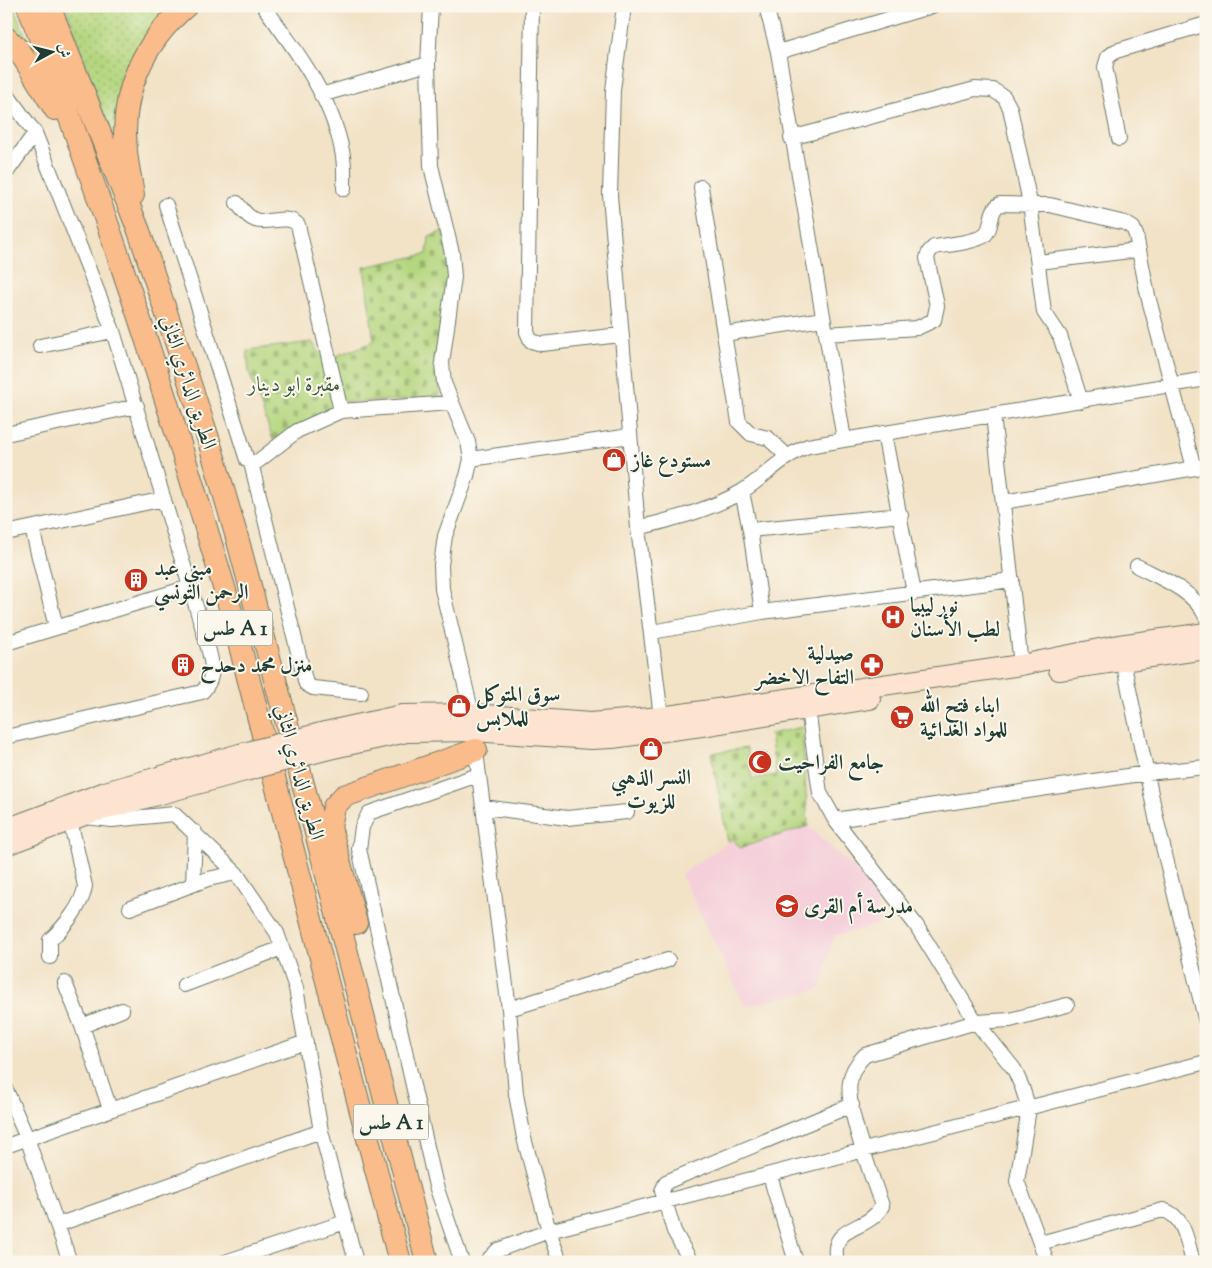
<svg xmlns="http://www.w3.org/2000/svg" width="1212" height="1268" font-family="'Sorts Mill Goudy',Amiri,serif">
	<style>
		.built { fill: #f5cfda }
		.grass { fill: #b4d67e; stroke: #6a8a59 }
		.cemetery { fill: url(#cemetery-stones); stroke: #6a8a59 }
		.garden { fill: url(#garden-dots); stroke: #6a8a59 }
		.lines { fill: none; stroke-linecap: round; stroke-linejoin: round }
		.minor-casing { stroke: #697767; stroke-width: 16 }
		.secondary-casing { stroke: #697767; stroke-width: 22 }
		.trunk-casing { stroke: #697767; stroke-width: 24 }
		.minor { stroke: #fff; stroke-width: 14 }
		.secondary { stroke: #fde4d0; stroke-width: 20 }
		.trunk { stroke: #f9bc8a; stroke-width: 22 }
		.secondary-bridge-casing { stroke: #697767; stroke-width: 22; stroke-linecap: butt }
		.secondary-bridge { stroke: #fde4d0; stroke-width: 20 }
		.labels { text-anchor: middle; stroke-width: 4; stroke-linejoin: round; paint-order: stroke }
		.shield { fill: #fbf7ec; stroke: #61756b; stroke-width: 1 }
		.shield-label { font-size: 20px; font-weight: bold; fill: #1f3d34 }
		.street-label { font-size: 21px; fill: #1f3d34; stroke: #fbf7ec }
		.park-label { font-size: 21px; fill: #3d5c43; stroke: #fbf7ec }
		.poi-label { font-size: 21px; font-weight: bold; fill: #1f3d34; stroke: #fbf7ec; text-anchor: start }
	</style>
	<defs>
		<pattern id="cemetery-stones" width="16" height="16" patternUnits="userSpaceOnUse" patternTransform="scale(1.25)"><rect width="16" height="16" fill="#b4d67e"/><path d="M2 7V4a2 2 0 0 1 4 0v3zM10 15v-3a2 2 0 0 1 4 0v3z" fill="#92af68"/></pattern>
		<pattern id="garden-dots" width="8" height="8" patternUnits="userSpaceOnUse" patternTransform="scale(1.25)"><rect width="8" height="8" fill="#b4d67e"/><path d="M2 2h.1M6 6h.1" fill="none" stroke="#92af68" stroke-width="1.8" stroke-linecap="round"/></pattern>
	</defs>
	<rect width="100%" height="100%" fill="#fbf7ec"/>
	<filter id="ink" filterUnits="userSpaceOnUse"><feTurbulence type="fractalNoise" baseFrequency=".02" numOctaves="2"/><feDisplacementMap in="SourceGraphic" scale="10" xChannelSelector="R" yChannelSelector="G"/><feConvolveMatrix kernelMatrix="1 2 1 2 8 2 1 2 1" color-interpolation-filters="sRGB"/></filter>
	<filter id="wash" filterUnits="userSpaceOnUse"><feTurbulence type="fractalNoise" baseFrequency=".0096" numOctaves="4" result="noise"/><feDisplacementMap in="SourceGraphic" scale="20" xChannelSelector="R" yChannelSelector="G"/><feGaussianBlur stdDeviation="1.12" result="paint"/><feColorMatrix in="noise" values="0 0 0 0 0 0 0 0 0 0 0 0 0 0 0 0 0 1.4 0 .05"/><feComposite in="paint" operator="in"/></filter>
	<g filter="url(#wash)">
		<rect width="100%" height="100%" fill="#f2e2c6"/>
		<path class="built" d="M808,826L874,887L879,924L834,936L821,989L745,1006L681,874L733,839L741,848Z"/>
		<path class="grass" d="M6,6H13L35,58L6,30Z"/>
		<path class="cemetery" d="M443,231L451,275L439,364L440,399L344,402L273,440L249,372L247,350L312,342L325,360L374,342L364,267L427,254L429,237Z
			M802,727L808,826L740,848L733,839L728,842L711,753L747,748L752,779L776,775L770,734Z"/>
		<path class="garden" d="M66,6H187L142,57L128,188Z"/>
	</g>
	<g filter="url(#ink)">
		<g class="lines">
			<g class="minor-casing">
				<path id="minor" d="M431,6L428,64L431,166L452,253L454,277L442,363L444,383L468,442L471,459L467,476L445,536L441,565L442,589L472,714
					M532,6L527,332L531,341L542,344L620,335
					M624,6L613,90L610,195L638,528L661,717
					M766,6L778,52L844,439
					M265,8C296,50 332,98 342,151C345,163 344,177 344,189
					M778,52L932,6
					M6,93L35,133L113,331L204,633C209,655 220,673 202,692L6,737
					M321,95L428,64
					M791,138L975,89L993,90L1004,97L1010,108L1030,203L1044,312L1060,336L1081,401
					M1119,139L1105,67L1108,57L1116,51L1206,24
					M6,173L35,133
					M701,187L724,334
					M237,203C242,209 247,217 255,220C268,225 288,213 298,225L341,411L451,403
					M166,205L247,460L257,462L297,431L341,411
					M1039,262L1138,250
					M826,334L917,328L934,320L937,306L927,258L929,252L934,247C945,245 977,242 985,235C994,226 988,211 1000,204L1050,205L1125,223L1133,228L1136,235L1148,296L1194,468
					M40,346L113,331
					M993,415L1021,665
					M884,433L914,593
					M6,434L137,406
					M787,456L768,438L751,434L739,422L724,334L823,319
					M471,459L630,436
					M251,463L306,684L313,688L361,693
					M742,492L750,530L762,612
					M1004,502L1206,466
					M32,528L56,627
					M638,528C673,519 710,510 741,492C764,478 782,456 808,446L1206,379
					M750,530L901,515
					M6,533L164,499
					M1137,566C1160,578 1195,591 1206,617
					M652,632L762,612L1012,580
					M6,643L190,587
					M1123,661L1157,822L1206,1022
					M808,710L820,793L835,820L916,925L976,1022L1014,1069L1022,1087L1029,1109L1017,1181L1047,1262
					M475,744L509,1009L516,1094L524,1138L549,1231L560,1262
					M484,807L567,818L627,812
					M85,817L112,820L174,814L236,873L277,933L296,988L321,1131L356,1262
					M835,820L1147,773L1206,767
					M193,884L195,832
					M130,908L208,879L236,873
					M50,957V940C64,927 83,905 85,886L70,820
					M65,983L82,1026L110,1109
					M184,985L282,948
					M509,1009L668,960
					M82,1026L122,1010
					M6,1090L27,1138L70,1262
					M6,1146L306,1042
					M770,1176L796,1262
					M57,1225L321,1131
					M1040,1243L1163,1210C1185,1216 1187,1242 1193,1262
					M225,1262L345,1222
					M462,1262L436,1186L359,849L362,827L369,813L478,775
					M486,1262L498,1250L549,1231L1206,1062
					M691,1262L674,1231L662,1191L666,1182L852,1105
					M837,1262C828,1223 868,1233 882,1206C873,1179 845,1107 850,1082C851,1071 858,1062 865,1055L976,1022L1010,1020L1067,1005"/>
			</g>
			<g class="secondary-casing">
				<path id="secondary" d="M1059,670L1206,649
					M325,732L402,715L472,714L590,723L661,717L1021,665L1119,645L1206,633
					M329,749L407,732L474,731L591,739L612,738L709,725L870,699
					M6,829L105,792L240,754
					M6,845L90,813L245,771"/>
			</g>
			<g class="trunk-casing">
				<path id="trunk" d="M28,6C104,203 169,403 229,604L400,1262
					M49,6L139,231L209,441L238,541L311,814L427,1262
					M6,38L18,49L55,109
					M133,195C131,180 127,165 126,150C120,93 143,43 186,6
					M356,923L330,827L334,807L344,796L476,750"/>
			</g>
			<use href="#minor" class="minor"/>
			<use href="#secondary" class="secondary"/>
			<use href="#trunk" class="trunk"/>
			<g class="secondary-bridge-casing">
				<path id="secondary-bridge" d="M240,754L325,732
					M245,771L329,749"/>
			</g>
			<use href="#secondary-bridge" class="secondary-bridge"/>
		</g>
	</g>
	<defs>
		<g id="shop-disc" transform="scale(1.25)"><circle r="9.5" fill="#c8321e" stroke="#fbf7ec"/><path d="M-5-2.5h2.3a2.7 3.5 0 0 1 5.4 0H5L5.5 6h-11ZM-1.5-2.5h3a1.5 2.3 0 0 0-3 0Z" fill="#fff"/></g>
		<g id="building-disc" transform="scale(1.25)"><circle r="9.5" fill="#c8321e" stroke="#fbf7ec"/><path d="M-4-6H4V6H1V3H-1V6H-4ZM-2.5-4.3h1.7v1.8h-1.7ZM.8-4.3h1.7v1.8H.8ZM-2.5-1h1.7V.8h-1.7ZM.8-1h1.7V.8H.8Z" fill="#fff"/></g>
		<g id="hospital-disc" transform="scale(1.25)"><circle r="9.5" fill="#c8321e" stroke="#fbf7ec"/><path d="M-5-5h3v3.5h4V-5h3V5h-3V1.5h-4V5h-3Z" fill="#fff"/></g>
		<g id="pharmacy-disc" transform="scale(1.25)"><circle r="9.5" fill="#c8321e" stroke="#fbf7ec"/><path d="M-2-6h4v4h4v4h-4v4h-4v-4h-4v-4h4Z" fill="#fff"/></g>
		<g id="supermarket-disc" transform="scale(1.25)"><circle r="9.5" fill="#c8321e" stroke="#fbf7ec"/><path d="M-6-5.5h2.5l.6 2H6L4.5 2H-2.5L-4.4-4H-6ZM-1.5 3.2a1.3 1.3 0 1 0 .1 0ZM3 3.2a1.3 1.3 0 1 0 .1 0Z" fill="#fff"/></g>
		<g id="mosque-disc" transform="scale(1.25)"><circle r="9.5" fill="#c8321e" stroke="#fbf7ec"/><path d="M3.5-4.9A6 6 0 1 0 3.5 4.9A5 5 0 1 1 3.5-4.9Z" fill="#fff"/></g>
		<g id="school-disc" transform="scale(1.25)"><circle r="9.5" fill="#c8321e" stroke="#fbf7ec"/><path d="M0-5L7-2L0 1L-7-2ZM-4 1L0 2.5L4 1V4Q0 6-4 4Z" fill="#fff"/></g>
	</defs>
	<g fill-rule="evenodd">
		<use href="#shop-disc" x="614" y="460"/>
		<use href="#building-disc" x="136" y="580"/>
		<use href="#hospital-disc" x="893" y="617"/>
		<use href="#building-disc" x="183" y="665"/>
		<use href="#pharmacy-disc" x="872" y="665"/>
		<use href="#shop-disc" x="459" y="706"/>
		<use href="#supermarket-disc" x="902" y="717"/>
		<use href="#shop-disc" x="651" y="749"/>
		<use href="#mosque-disc" x="760" y="762"/>
		<use href="#school-disc" x="787" y="906"/>
	</g>
	<g class="labels">
		<g class="shield">
			<rect x="197.5" y="610.5" width="75" height="35" rx="4"/>
			<rect x="353.5" y="1104.5" width="75" height="35" rx="4"/>
		</g>
		<g class="shield-label">
			<text x="235" y="635">طس A 1</text>
			<text x="391" y="1129">طس A 1</text>
		</g>
		<g class="street-label">
			<text transform="translate(189 382) rotate(72)" y="7">الطريق الدائري الثاني</text>
			<text transform="translate(300 772) rotate(75)" y="7">الطريق الدائري الثاني</text>
		</g>
		<g class="park-label">
			<text x="294" y="391">مقبرة ابو دينار</text>
		</g>
		<g class="poi-label">
			<text x="632" y="467">مستودع غاز</text>
			<text x="154" y="575">مبني عبد<tspan x="154" dy="24">الرحمن التونسي</tspan></text>
			<text x="910" y="612">نور ليبيا<tspan x="910" dy="24">لطب الأسنان</tspan></text>
			<text x="854" y="660" text-anchor="end">صيدلية<tspan x="854" dy="24">التفاح الاخضر</tspan></text>
			<text x="200" y="672">منزل محمد دحدح</text>
			<text x="476" y="701">سوق المتوكل<tspan x="476" dy="24">للملابس</tspan></text>
			<text x="920" y="712">ابناء فتح الله<tspan x="920" dy="24">للمواد الغدائية</tspan></text>
			<text x="778" y="769">جامع الفراحيت</text>
			<text x="651" y="784" text-anchor="middle">النسر الذهبي<tspan x="651" dy="24">للزيوت</tspan></text>
			<text x="804" y="913">مدرسة أم القرى</text>
		</g>
	</g>
	<rect width="1212" height="1268" fill="none" stroke="#fbf7ec" stroke-width="25"/>
	<g transform="translate(52 52) rotate(83)" stroke="#fbf7ec" stroke-width="4" paint-order="stroke">
	<path d="M0-4L9 19L0 12L-9 19Z" fill="#1f3d34"/>
	<text y="-8" font-size="14" font-weight="bold" text-anchor="middle" fill="#1f3d34">ش</text>
	</g>
</svg>
